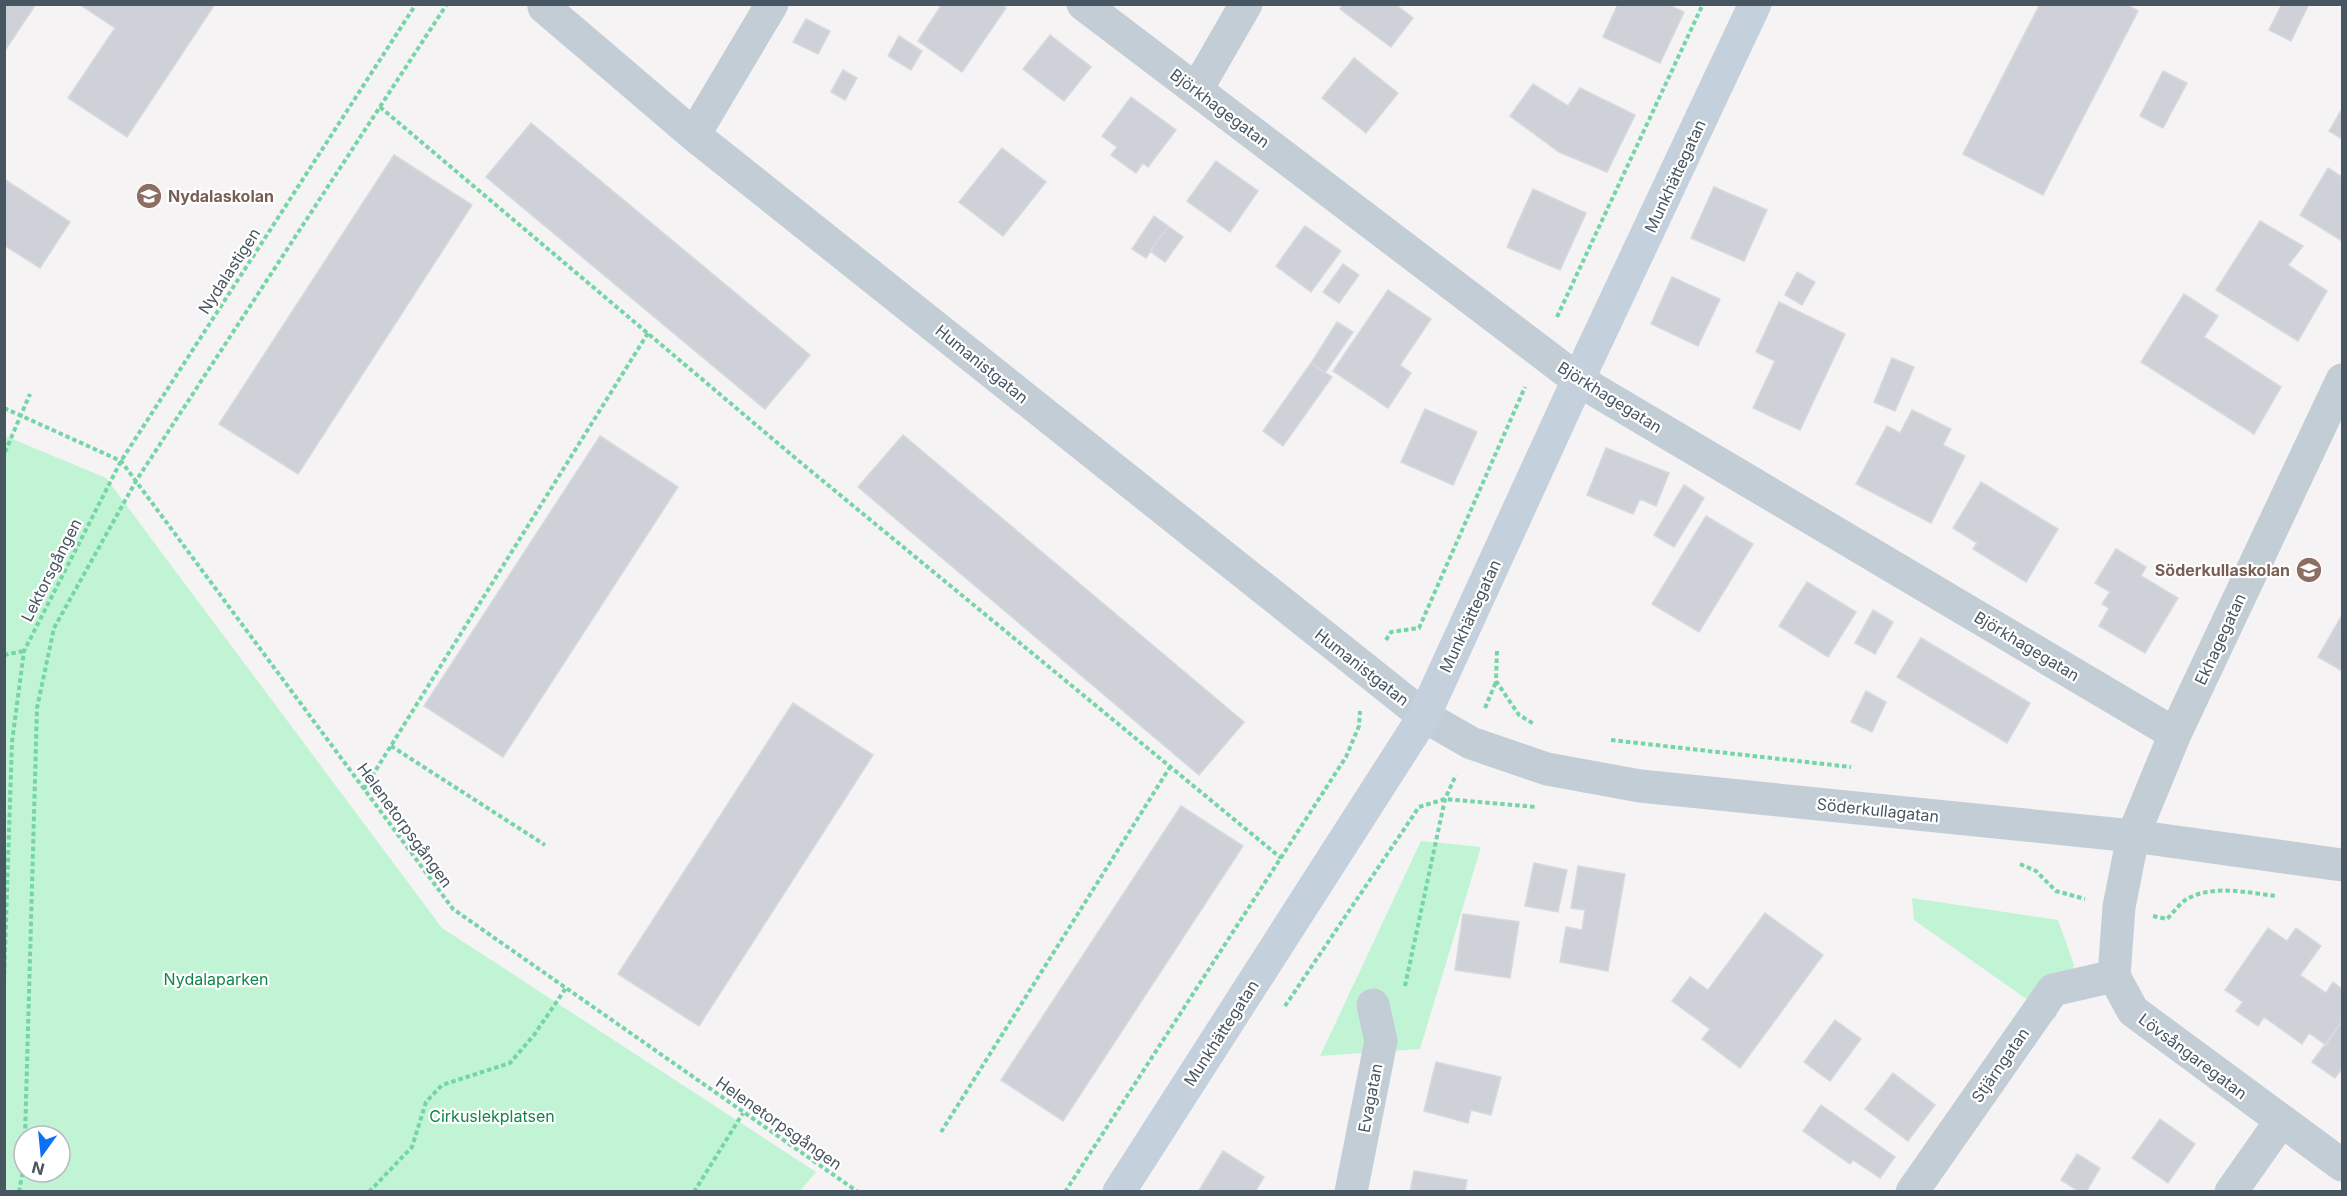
<svg xmlns="http://www.w3.org/2000/svg" width="2347" height="1196" font-family="Inter,sans-serif">
	<style>
		.green { fill: #c0f4d5; fill-rule: evenodd }
		.building { fill: #ced2d8; stroke: #d6d9de; stroke-width: 1.5 }
		.lines { fill: none; stroke-linecap: round; stroke-linejoin: round }
		.path { stroke: #74d5a7; stroke-width: 4; stroke-dasharray: 4.5 3; stroke-linecap: butt }
		.minor { stroke: #c3cdd5; stroke-width: 33 }
		.tertiary { stroke: #c3cdd5; stroke-width: 33 }
		.secondary { stroke: #c4d0dc; stroke-width: 33 }
		.labels { text-anchor: middle; stroke-width: 4.5; stroke-linejoin: round; paint-order: stroke }
		.street-label { font-size: 16px; fill: #485662; stroke: #fff }
		.education-label { font-size: 16px; font-weight: bold; fill: #785e54; stroke: #fff; text-anchor: start }
		.park-label { font-size: 16px; fill: #10864d; stroke: #fff }
	</style>
	<rect width="100%" height="100%" fill="#f5f3f3"/>
	<path class="green" d="M5,436L106,478L442,928L816,1172L800,1191H5ZM24,1136H60V1172H24Z
		M1421,841L1481,847L1420,1049L1320,1056Z
		M1912,898L2058,920L2074,965L2055,1019L1914,920Z"/>
	<path class="building" d="M4,4H36L4,52Z
		M79,4H215L127,137L68,98L115,28Z
		M942,4H1001L1006,8L962,72L918,41Z
		M1343,4H1395L1413,18L1391,47L1340,9Z
		M1618,4H1667L1684,12L1660,63L1603,37Z
		M2040,4H2126L2138,11L2043,195L1963,154Z
		M2282,4H2309L2291,41L2269,30Z
		M806,19L830,31L818,54L793,42Z
		M1050,35L1091,67L1064,101L1023,69Z
		M899,36L922,51L911,70L888,56Z
		M1354,58L1398,93L1366,133L1322,98Z
		M843,70L857,78L845,100L831,92Z
		M2163,71L2187,83L2163,128L2140,116Z
		M1533,84L1568,106L1580,88L1635,115L1607,172L1559,152L1510,116Z
		M1131,97L1176,130L1148,167L1143,163L1136,173L1111,155L1117,147L1102,136Z
		M2342,109V139L2329,131Z
		M531,123L810,355L765,409L486,177Z
		M1002,148L1046,182L1003,236L959,202Z
		M394,155L472,205L298,474L219,424Z
		M1216,161L1258,191L1230,232L1187,201Z
		M2328,168L2342,177V241L2300,215Z
		M4,179L70,222L40,268L4,245Z
		M1714,187L1767,210L1744,261L1691,238Z
		M1533,189L1586,213L1560,270L1507,247Z
		M1154,216L1168,226L1146,258L1132,249Z
		M2260,221L2303,246L2288,265L2327,291L2298,341L2216,290Z
		M1168,226L1183,237L1165,262L1150,251Z
		M1305,226L1341,251L1311,292L1276,266Z
		M1343,264L1359,275L1339,303L1323,292Z
		M1797,272L1815,282L1802,305L1785,295Z
		M1672,277L1720,299L1698,346L1651,324Z
		M1388,290L1431,319L1400,365L1411,373L1388,408L1333,371Z
		M2184,294L2218,316L2204,337L2281,387L2254,434L2141,362Z
		M1779,302L1845,334L1800,430L1753,408L1775,361L1756,352Z
		M1337,322L1353,332L1325,373L1311,363Z
		M1892,358L1914,367L1895,411L1874,402Z
		M1311,363L1332,377L1283,446L1263,431Z
		M1425,409L1477,432L1453,485L1401,462Z
		M1912,410L1951,429L1943,445L1965,456L1931,523L1856,484L1887,426L1900,433Z
		M903,435L1244,722L1199,775L858,487Z
		M600,436L678,487L503,757L424,706Z
		M1606,448L1669,473L1656,506L1640,499L1633,514L1587,495Z
		M1981,482L2058,529L2026,582L1973,549L1977,543L1953,528Z
		M1684,485L1704,498L1674,547L1654,535Z
		M1706,516L1753,544L1699,632L1652,604Z
		M2116,549L2146,567L2141,576L2178,598L2145,653L2099,626L2109,608L2102,604L2110,592L2095,583Z
		M1807,582L1856,612L1828,657L1779,626Z
		M1873,610L1893,622L1875,654L1855,643Z
		M2342,615V671L2318,657Z
		M1921,638L2030,703L2007,743L1897,677Z
		M1866,691L1886,702L1872,732L1851,722Z
		M793,703L873,755L699,1026L618,974Z
		M1181,806L1243,846L1063,1121L1001,1080Z
		M1534,863L1567,870L1558,912L1525,906Z
		M1578,866L1625,874L1608,971L1560,962L1566,927L1582,930L1585,910L1571,908Z
		M1765,913L1823,955L1740,1068L1702,1039L1710,1029L1672,1001L1690,977L1708,990Z
		M1463,914L1519,922L1510,978L1455,970Z
		M2268,928L2287,941L2296,928L2321,946L2300,975L2326,993L2333,982L2342,989V1021L2326,1045L2309,1033L2302,1044L2264,1017L2258,1026L2236,1011L2243,1002L2225,990Z
		M1835,1020L1861,1039L1830,1081L1804,1062Z
		M2342,1021V1073L2340,1071L2335,1078L2312,1062Z
		M1436,1062L1501,1077L1491,1115L1471,1110L1468,1123L1424,1111Z
		M1893,1073L1935,1105L1908,1141L1865,1109Z
		M1821,1105L1895,1157L1880,1178L1853,1160L1850,1164L1803,1131Z
		M2160,1119L2195,1144L2168,1183L2132,1158Z
		M1223,1151L1264,1177L1255,1192H1198Z
		M2077,1154L2100,1168L2086,1192H2080L2061,1180Z
		M1414,1171L1467,1180L1465,1192H1410Z"/>
	<g class="lines">
		<path class="path" d="M380,107L800,462L1281,858
			M1557,317L1703,4
			M4,408L121,461L453,909L858,1192
			M5,452L30,394
			M1386,640L1391,632L1419,628L1525,387
			M1497,651L1496,681L1519,715L1534,724
			M4,655L24,651
			M1485,708L1496,682
			M1611,740L1851,767
			M391,746L545,845
			M364,789L648,333
			M2020,864L2036,871L2056,891L2085,899
			M2153,916L2167,919C2173,913 2180,903 2187,899C2213,884 2249,893 2276,896
			M4,982L12,742L24,651L121,461L416,4
			M1405,986L1445,799L1456,775
			M1285,1006L1419,807L1445,799L1536,807
			M941,1132L1170,767
			M25,1136L37,708L54,628L136,481L447,4
			M19,1192L24,1165
			M369,1192L412,1147L426,1102L442,1085L510,1063L534,1035L566,988
			M694,1192L743,1113
			M1065,1192L1346,757L1359,726L1360,711"/>
		<path class="minor" d="M1083,4L1578,380L2175,734
			M544,7L694,135L1424,716
			M1197,89L1246,4
			M694,135L772,4
			M2342,380L2175,734L2133,836L2119,907L2114,976L2133,1011L2342,1165
			M1351,1192L1381,1041L1373,1005
			M1912,1192L2053,990L2114,976
			M2231,1192L2281,1121"/>
		<path class="tertiary" d="M1424,716L1471,743L1547,769L1640,786L2133,836L2342,865"/>
		<path class="secondary" d="M1119,1192L1424,716L1578,380L1755,4"/>
	</g>
	<defs>
		<g id="school-disc" transform="scale(1.35)"><circle r="9.5" fill="#8d6e63" stroke="#fff"/><path d="M0-5L7-2L0 1L-7-2ZM-4 1L0 2.5L4 1V4Q0 6-4 4Z" fill="#fff"/></g>
	</defs>
	<g fill-rule="evenodd">
		<use href="#school-disc" x="149" y="196"/>
		<use href="#school-disc" x="2309" y="570"/>
	</g>
	<g class="labels">
		<g class="street-label">
			<text transform="translate(1220 108) rotate(37)" y="6">Björkhagegatan</text>
			<text transform="translate(1675 176) rotate(-65)" y="6">Munkhättegatan</text>
			<text transform="translate(229 271) rotate(-57)" y="6">Nydalastigen</text>
			<text transform="translate(982 364) rotate(39)" y="6">Humanistgatan</text>
			<text transform="translate(1610 397) rotate(32)" y="6">Björkhagegatan</text>
			<text transform="translate(51 570) rotate(-63)" y="6">Lektorsgången</text>
			<text transform="translate(1470 616) rotate(-65)" y="6">Munkhättegatan</text>
			<text transform="translate(2220 639) rotate(-65)" y="6">Ekhagegatan</text>
			<text transform="translate(2027 646) rotate(31)" y="6">Björkhagegatan</text>
			<text transform="translate(1362 667) rotate(38)" y="6">Humanistgatan</text>
			<text transform="translate(1878 810) rotate(6)" y="6">Söderkullagatan</text>
			<text transform="translate(405 825) rotate(54)" y="6">Helenetorpsgången</text>
			<text transform="translate(1221 1033) rotate(-57)" y="6">Munkhättegatan</text>
			<text transform="translate(2193 1056) rotate(37)" y="6">Lövsångaregatan</text>
			<text transform="translate(2000 1065) rotate(-55)" y="6">Stjärngatan</text>
			<text transform="translate(1370 1098) rotate(-79)" y="6">Evagatan</text>
			<text transform="translate(779 1123) rotate(35)" y="6">Helenetorpsgången</text>
		</g>
		<g class="education-label">
			<text x="168" y="202">Nydalaskolan</text>
			<text x="2290" y="576" text-anchor="end">Söderkullaskolan</text>
		</g>
		<g class="park-label">
			<text x="216" y="985">Nydalaparken</text>
			<text x="492" y="1122">Cirkuslekplatsen</text>
		</g>
	</g>
	<rect width="2347" height="1196" fill="none" stroke="#485662" stroke-width="12"/>
	<g transform="translate(42 1154) rotate(195)"><circle r="28" fill="#ffffff" stroke="#b6bbc0" stroke-width="1.5"/>
	<path d="M0-4.5L10 22L0 15L-10 22Z" fill="#0d6ff4"/>
	<text y="-9" font-size="16" font-weight="bold" text-anchor="middle" fill="#485662">N</text>
	</g>
</svg>
